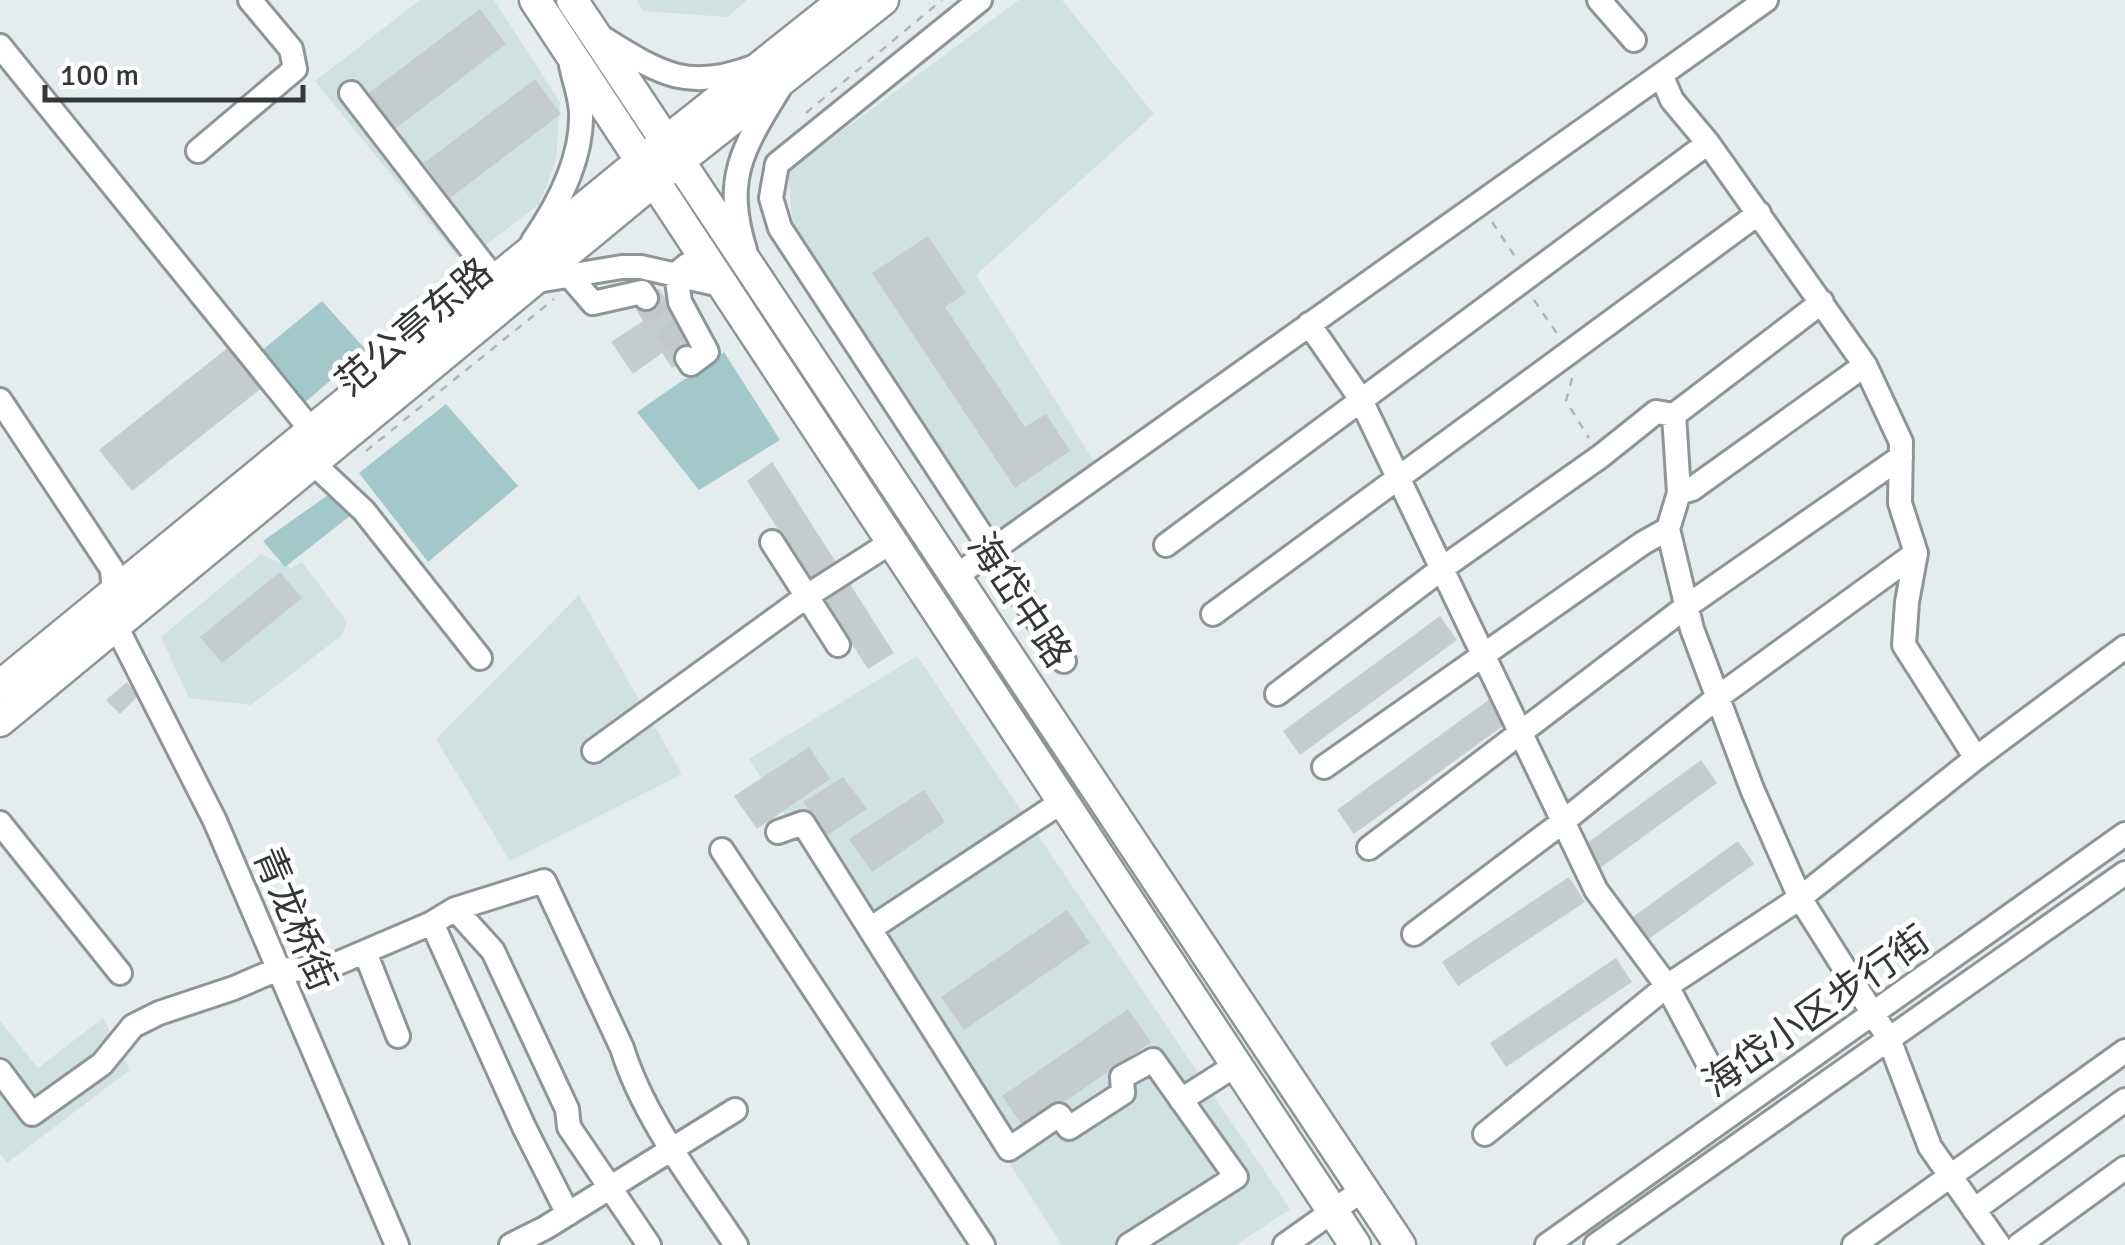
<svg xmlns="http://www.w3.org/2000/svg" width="2125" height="1245" font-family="Signika,'Noto Sans SC',sans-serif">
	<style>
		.built { fill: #d0e1e2 }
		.green { fill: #a2c8cc }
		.building { fill: #c4cccd }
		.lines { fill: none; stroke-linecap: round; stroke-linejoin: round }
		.minor-tunnel { stroke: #c2c8c9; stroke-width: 22; stroke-dasharray: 22 11; stroke-linecap: butt }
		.minor-casing { stroke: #8e9596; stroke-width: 28 }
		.major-casing { stroke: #8e9596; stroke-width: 35 }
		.path { stroke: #afb5b5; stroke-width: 2.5; stroke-dasharray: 8 8; stroke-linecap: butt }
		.minor { stroke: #fff; stroke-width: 22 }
		.major { stroke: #fff; stroke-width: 30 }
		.labels { text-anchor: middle; stroke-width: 10; stroke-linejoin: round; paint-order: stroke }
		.street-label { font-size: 38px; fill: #343737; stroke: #fff }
	</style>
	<rect width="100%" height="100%" fill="#e5eced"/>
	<path class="built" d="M420,0H494L560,102L556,161L539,204L463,263L315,81Z
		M637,0H747L727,17L643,11Z
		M1019,0H1062L1154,114L976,275L1095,463L992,536L794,241L788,171Z
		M261,554L291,568L302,562L347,622L342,635L251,705L189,698L161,637Z
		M579,595L682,774L510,861L436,739Z
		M917,656L1290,1209L1236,1245H1062L749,759Z
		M103,1018L130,1070L7,1163L0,1154V1021L38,1068Z"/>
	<path class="green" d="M322,301L366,350L303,404L260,352Z
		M724,352L780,440L699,490L637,412Z
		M446,404L518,486L428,562L359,473Z
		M328,495L351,515L285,567L263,541Z"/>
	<path class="building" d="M480,9L506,44L395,129L369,93Z
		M535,79L561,114L450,198L424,163Z
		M928,236L966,293L945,307L1025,427L1046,414L1070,451L1015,488L872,273Z
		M659,289L699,349L672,368L662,353L633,374L611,342L643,321L634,306Z
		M235,342L268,383L132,491L99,450Z
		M772,462L894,653L868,669L747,481Z
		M280,572L302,598L222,663L200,637Z
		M1440,616L1457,640L1300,755L1283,731Z
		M127,682L138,696L120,714L106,700Z
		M1494,696L1511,720L1354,834L1337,810Z
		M809,747L830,779L757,829L734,796Z
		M1701,760L1717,783L1599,869L1583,846Z
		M843,777L867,809L826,836L803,802Z
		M924,790L945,822L872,872L849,839Z
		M1738,841L1754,864L1646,941L1630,919Z
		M1569,877L1585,902L1458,986L1442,962Z
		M1067,910L1090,943L964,1030L941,997Z
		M1616,958L1632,982L1506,1067L1490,1043Z
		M1128,1009L1151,1042L1025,1129L1002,1096Z"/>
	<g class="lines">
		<path class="minor-tunnel" d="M646,298L687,358"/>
		<g class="minor-casing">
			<path id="minor" d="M980,0L777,164L771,198L780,228L1064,661
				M1599,0L1634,40
				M598,35C657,71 684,93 753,67
				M0,46L312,431
				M1662,77L1672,100L1708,143L1865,365L1901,442L1900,503L1916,553L1907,602L1904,645L1976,758
				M351,93L496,281
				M198,151L295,69L291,49L250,0
				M533,241C558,205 583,157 581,111C580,96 574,80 571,65
				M745,250C723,179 742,149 779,89
				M687,265L676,274L680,302L707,352L691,364L687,358
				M562,267L593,303L642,292L646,298
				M531,282L622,267H641L725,286
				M1309,324L1360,398L1596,890L1667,986L1708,1063
				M0,400L112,569L116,626L215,821L397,1245
				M1674,415L1679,493L1668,529L1692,629L1752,789L1800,898L1889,1039L1930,1147L1999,1245
				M313,463L364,511L480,658
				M1679,493L1692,489L1865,365
				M772,542L838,645
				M1166,545L1708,143
				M956,576L1766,0
				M1213,614L1759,213
				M1277,694L1444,567L1601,456L1656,412L1674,415L1822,302
				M594,751L807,596L893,541
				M1324,767L1643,543L1668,529
				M0,823L120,973
				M778,832L803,823L1009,1149L1059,1115L1069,1128L1123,1093L1122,1077L1153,1060L1236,1177L1129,1245
				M1369,848L1687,606L1901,457
				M722,850L983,1245
				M455,909L493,951L567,1109L569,1127L649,1245
				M432,923L524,1127L568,1214
				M870,929L1063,801
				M1414,934L1564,821L1718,697L1916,553
				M365,952L398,1036
				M0,1071L32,1114L102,1064L133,1026L159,1013L234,988L278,969L322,970L432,923L455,909L544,881L622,1048C644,1119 695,1183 736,1245
				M1181,1100L1236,1065
				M1485,1134L1667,986L1800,898L1976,758L2125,647
				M1974,1210L2125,1100
				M511,1245L545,1228L735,1110
				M1285,1245L1364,1189
				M1547,1245L2125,834
				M1596,1245L2125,873
				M1854,1245L2125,1051
				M2019,1245L2125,1168"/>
		</g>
		<g class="major-casing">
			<path id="major" d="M535,0L1355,1245
				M572,0L1400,1245
				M0,686L625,174L844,0
				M0,721L655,180L883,0"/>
		</g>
		<path class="path" d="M806,113L942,0
			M1492,222L1518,261
			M1534,300L1558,335
			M1572,378L1566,401L1589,438
			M366,451L554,299"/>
		<use href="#minor" class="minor"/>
		<use href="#major" class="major"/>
	</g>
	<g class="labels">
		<g class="street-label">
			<text transform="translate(414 327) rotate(-40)" y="13">范公亭东路</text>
			<text transform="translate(1020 600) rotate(56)" y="13">海岱中路</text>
			<text transform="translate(295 919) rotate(67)" y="13">青龙桥街</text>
			<text transform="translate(1816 1011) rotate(-35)" y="13">海岱小区步行街</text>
		</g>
	</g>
	<path d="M45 85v15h258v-15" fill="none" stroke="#343737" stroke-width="5"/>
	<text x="60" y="85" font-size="30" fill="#343737" stroke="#ffffff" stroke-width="8" paint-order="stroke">100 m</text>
</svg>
